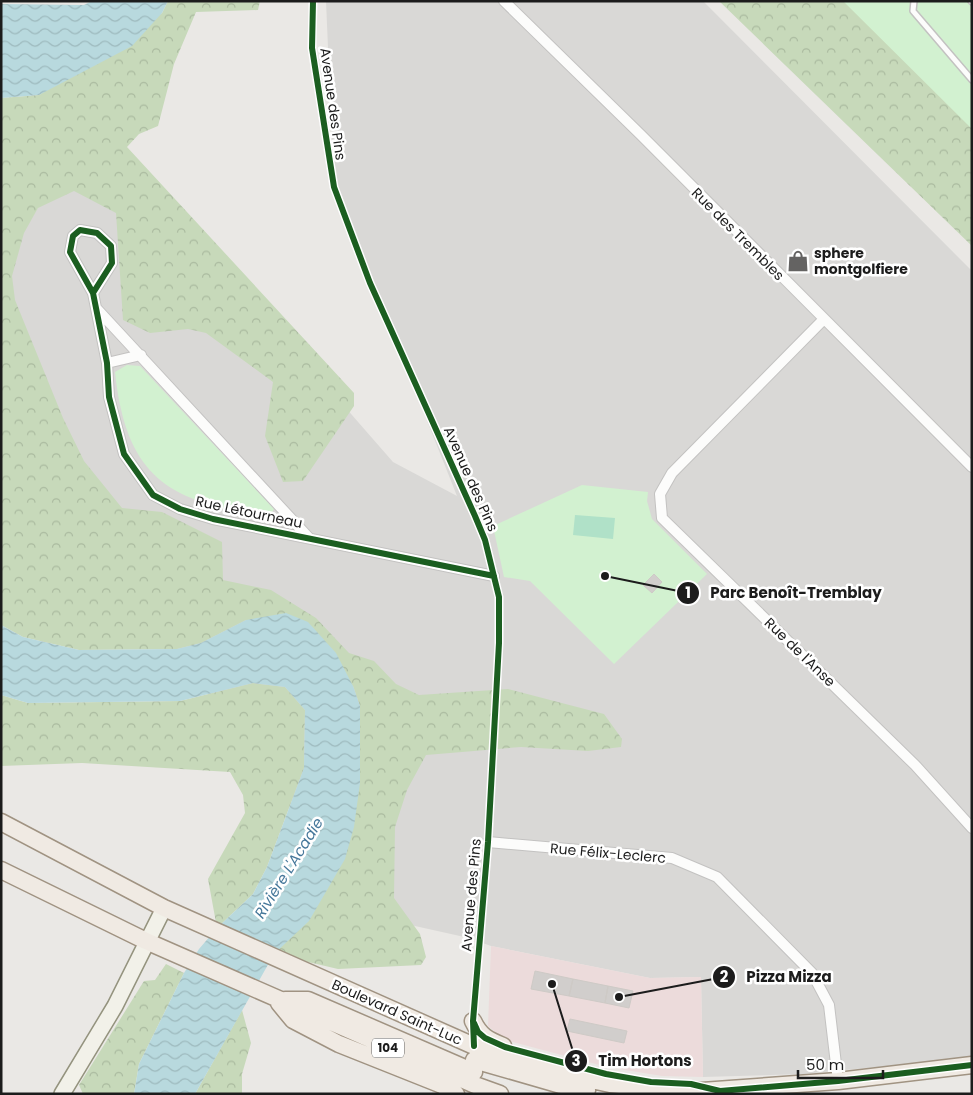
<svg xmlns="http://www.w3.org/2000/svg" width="973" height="1095" font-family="Poppins,sans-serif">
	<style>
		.residential { fill: #d9d8d6 }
		.commercial { fill: #ecdbdb }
		.forest { fill: url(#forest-crowns) }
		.park { fill: #d2f1d0 }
		.pitch { fill: #b0e1c8 }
		.water { fill: url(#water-waves) }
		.building { fill: #d1cecc; stroke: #cecac6 }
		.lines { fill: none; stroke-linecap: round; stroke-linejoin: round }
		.lane-casing { stroke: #c3c2c1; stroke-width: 8 }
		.street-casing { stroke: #c3c2c1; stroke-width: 12 }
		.secondary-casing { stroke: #94937e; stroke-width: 18 }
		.primary-casing { stroke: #a09382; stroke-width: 19 }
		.lane { stroke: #fcfcfb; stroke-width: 5 }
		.street { stroke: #fcfcfb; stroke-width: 10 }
		.secondary { stroke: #f2f1e9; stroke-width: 15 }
		.primary { stroke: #f0eae3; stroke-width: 16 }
		.cycleway-casing { stroke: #fff; stroke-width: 9 }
		.cycleway { stroke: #1b5e20; stroke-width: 6 }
		.labels { text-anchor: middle; stroke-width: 5; stroke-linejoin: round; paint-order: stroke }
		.shield { fill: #fff; stroke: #606060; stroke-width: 1 }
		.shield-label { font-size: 12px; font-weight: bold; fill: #1c1c1c }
		.street-label { font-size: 14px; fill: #1c1c1c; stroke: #fff }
		.poi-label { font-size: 14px; font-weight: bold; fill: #1c1c1c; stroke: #fff; text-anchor: start }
		.water-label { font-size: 15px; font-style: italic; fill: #45779a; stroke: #fff }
		.leader { fill: none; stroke: #1c1c1c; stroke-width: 2 }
		.callout-dot { fill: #1c1c1c; stroke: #fff; stroke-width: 2 }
		.mark-label { font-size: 15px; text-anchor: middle; font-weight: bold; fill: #fff }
		.callout-label { font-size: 15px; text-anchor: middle; font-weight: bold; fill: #1c1c1c; stroke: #fff; stroke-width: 5; stroke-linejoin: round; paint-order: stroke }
	</style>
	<defs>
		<pattern id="forest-crowns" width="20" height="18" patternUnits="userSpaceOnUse" patternTransform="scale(1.25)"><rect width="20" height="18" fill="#c7d9ba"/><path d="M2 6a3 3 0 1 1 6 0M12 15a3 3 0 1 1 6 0" fill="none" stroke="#aaba9f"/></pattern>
		<pattern id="water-waves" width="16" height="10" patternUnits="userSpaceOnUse" patternTransform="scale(1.25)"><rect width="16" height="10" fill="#b8d9de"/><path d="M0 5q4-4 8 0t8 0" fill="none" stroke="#9ebabe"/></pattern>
	</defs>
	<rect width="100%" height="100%" fill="#eae8e5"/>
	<path class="residential" d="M326,1H703L972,271V1058L803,1074L703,1077L701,977L650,978L491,946L469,938L379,918L90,534L2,268L92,117L393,462L457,496L334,187Z"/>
	<path class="commercial" d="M491,946L650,978L701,977L703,1077L662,1076L607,1067L505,1040L488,1026Z"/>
	<path class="forest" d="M168,1H260L258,10L196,12L174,64L158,126L139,134L127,147L354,393V406L303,481L283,482L265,436L273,382L206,333L188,329L150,333L123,320L116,213L74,191L38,208L24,233L12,276L15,300L63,418L84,461L122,508L162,512L222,542L223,580L271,590L316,618L349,653L374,661L396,684L419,695L508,689L604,714L622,739L621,747L588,751L521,747L426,755L407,790L395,827L394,898L420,934L426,957L421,965L338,969L274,954L360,783V706L353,686L246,620L201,643L177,649L79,650L23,637L1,625V98L39,95L162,13Z
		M719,1H972V246Z
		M253,683L285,687L305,710L304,768L267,867L253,894L217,928L208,879L245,813L243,795L230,772L82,763L1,766V695L28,703L180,701Z
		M166,964L184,973L139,1064L134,1094H83L79,1085L144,981L155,980Z
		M242,1010L251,1043L242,1074V1094H195Z"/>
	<path class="park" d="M843,1H972V129Z
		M127,365L140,366L274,509L270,515C169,504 126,477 115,372Z
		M582,485L648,492L647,501L652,519L707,574L614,664L530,581L504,577L493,526Z"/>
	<path class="pitch" d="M575,515L615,518L613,539L573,535Z"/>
	<path class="water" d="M92,1H168L162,13L132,46L39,95L1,98V4L84,5Z
		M286,613L308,622L336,653L353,686L360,706V783L354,827L345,859L309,921L274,954L195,1094H134L139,1064L184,973L199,949L217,928L253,894L267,867L304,768L305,710L285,687L253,683L180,701L28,703L1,695V625L23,637L79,650L177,649L201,643L246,620Z"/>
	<path class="building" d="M654,574L662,582L652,593L643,585Z
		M535,971L573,979L569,996L531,989Z
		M573,979L608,986L605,1003L569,996Z
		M608,986L633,991L629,1008L605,1003Z
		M570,1019L627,1031L624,1043L567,1031Z"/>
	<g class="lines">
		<g class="lane-casing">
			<path id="lane" d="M313,1L312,48L334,187L370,283L475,516L485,540L499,597V643L488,842L473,1018
				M914,1L913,11L972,80
				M971,1L972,2"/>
		</g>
		<g class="street-casing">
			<path id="street" d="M504,1L641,135L972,467
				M93,293L112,263L111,246L97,233L80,230L73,236L70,252L93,293L107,363L109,397L124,454L153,495L180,509L213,519L494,576
				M96,308L309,538
				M823,320L672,473L660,494L662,518L915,765L972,828
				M107,363L141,355
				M488,842L672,858L717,877L812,973L829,1005L838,1081"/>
		</g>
		<g class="secondary-casing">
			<path id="secondary" d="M62,1094L115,1006L164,908"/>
		</g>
		<g class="primary-casing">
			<path id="primary" d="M1,822L164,908L474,1046L559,1073L610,1084L688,1092L838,1081L972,1065
				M1,870L146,941L475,1085L500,1094
				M285,1000H308L474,1072
				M279,1003L293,1020L339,1044L442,1085L456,1094
				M473,1021C480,1036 488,1040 503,1046
				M474,1060L561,1085L587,1090"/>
		</g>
		<use href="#lane" class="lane"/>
		<use href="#street" class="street"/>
		<use href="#secondary" class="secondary"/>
		<use href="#primary" class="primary"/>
		<g class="cycleway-casing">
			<path id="cycleway" d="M313,1L312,48L334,187L370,283L475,516L485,540L499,597V643L488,842L473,1021L474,1046
				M93,293L112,263L111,246L97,233L80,230L73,236L70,252L93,293L107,363L109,397L124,454L153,495L180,509L213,519L494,576
				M474,1023L478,1032L485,1038L505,1047L606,1074L651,1082L691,1084L720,1091L838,1081L972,1065"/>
		</g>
		<use href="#cycleway" class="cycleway"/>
	</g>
	<defs>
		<g id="shop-bare" transform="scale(1.725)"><path d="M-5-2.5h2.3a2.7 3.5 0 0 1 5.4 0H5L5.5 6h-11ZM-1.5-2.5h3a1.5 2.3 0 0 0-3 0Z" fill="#646362" stroke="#fff" stroke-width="2.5" paint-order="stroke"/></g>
	</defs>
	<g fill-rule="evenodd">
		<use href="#shop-bare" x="798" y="261"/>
	</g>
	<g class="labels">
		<rect class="shield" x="372" y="1038.5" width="32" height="19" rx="4"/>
		<g class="shield-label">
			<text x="388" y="1052">104</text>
		</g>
		<g class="street-label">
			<text transform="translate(333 104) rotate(82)" y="5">Avenue des Pins</text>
			<text transform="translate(738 234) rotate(45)" y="5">Rue des Trembles</text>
			<text transform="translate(471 479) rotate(66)" y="5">Avenue des Pins</text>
			<text transform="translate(249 512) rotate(12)" y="5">Rue Létourneau</text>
			<text transform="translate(800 652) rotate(44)" y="5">Rue de l'Anse</text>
			<text transform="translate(608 853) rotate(5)" y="5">Rue Félix-Leclerc</text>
			<text transform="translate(471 895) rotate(-85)" y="5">Avenue des Pins</text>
			<text transform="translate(397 1012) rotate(24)" y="5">Boulevard Saint-Luc</text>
		</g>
		<g class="poi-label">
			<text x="814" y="258">sphere<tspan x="814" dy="16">montgolfiere</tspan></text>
		</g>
		<g class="water-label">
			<text transform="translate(289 868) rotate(-58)" y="5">Rivière L'Acadie</text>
		</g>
	</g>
	<path class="leader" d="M605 576L688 593M619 997L724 977M552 984L576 1061"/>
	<g class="callout-dot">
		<circle cx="605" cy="576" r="5"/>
		<circle cx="619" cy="997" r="5"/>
		<circle cx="552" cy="984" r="5"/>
		<circle cx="688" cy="593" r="12"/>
		<circle cx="724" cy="977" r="12"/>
		<circle cx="576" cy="1061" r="12"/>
	</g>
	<g class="mark-label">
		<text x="688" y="598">1</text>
		<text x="724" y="982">2</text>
		<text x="576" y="1066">3</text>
	</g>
	<g class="callout-label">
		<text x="796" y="598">Parc Benoît-Tremblay</text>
		<text x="789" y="982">Pizza Mizza</text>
		<text x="645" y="1066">Tim Hortons</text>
	</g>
	<rect width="973" height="1095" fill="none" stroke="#1c1c1c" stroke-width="5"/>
	<path d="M798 1070v8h85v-8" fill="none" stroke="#1c1c1c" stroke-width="2.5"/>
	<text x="806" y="1070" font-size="15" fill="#1c1c1c" stroke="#ffffff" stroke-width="4" paint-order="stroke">50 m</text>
</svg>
